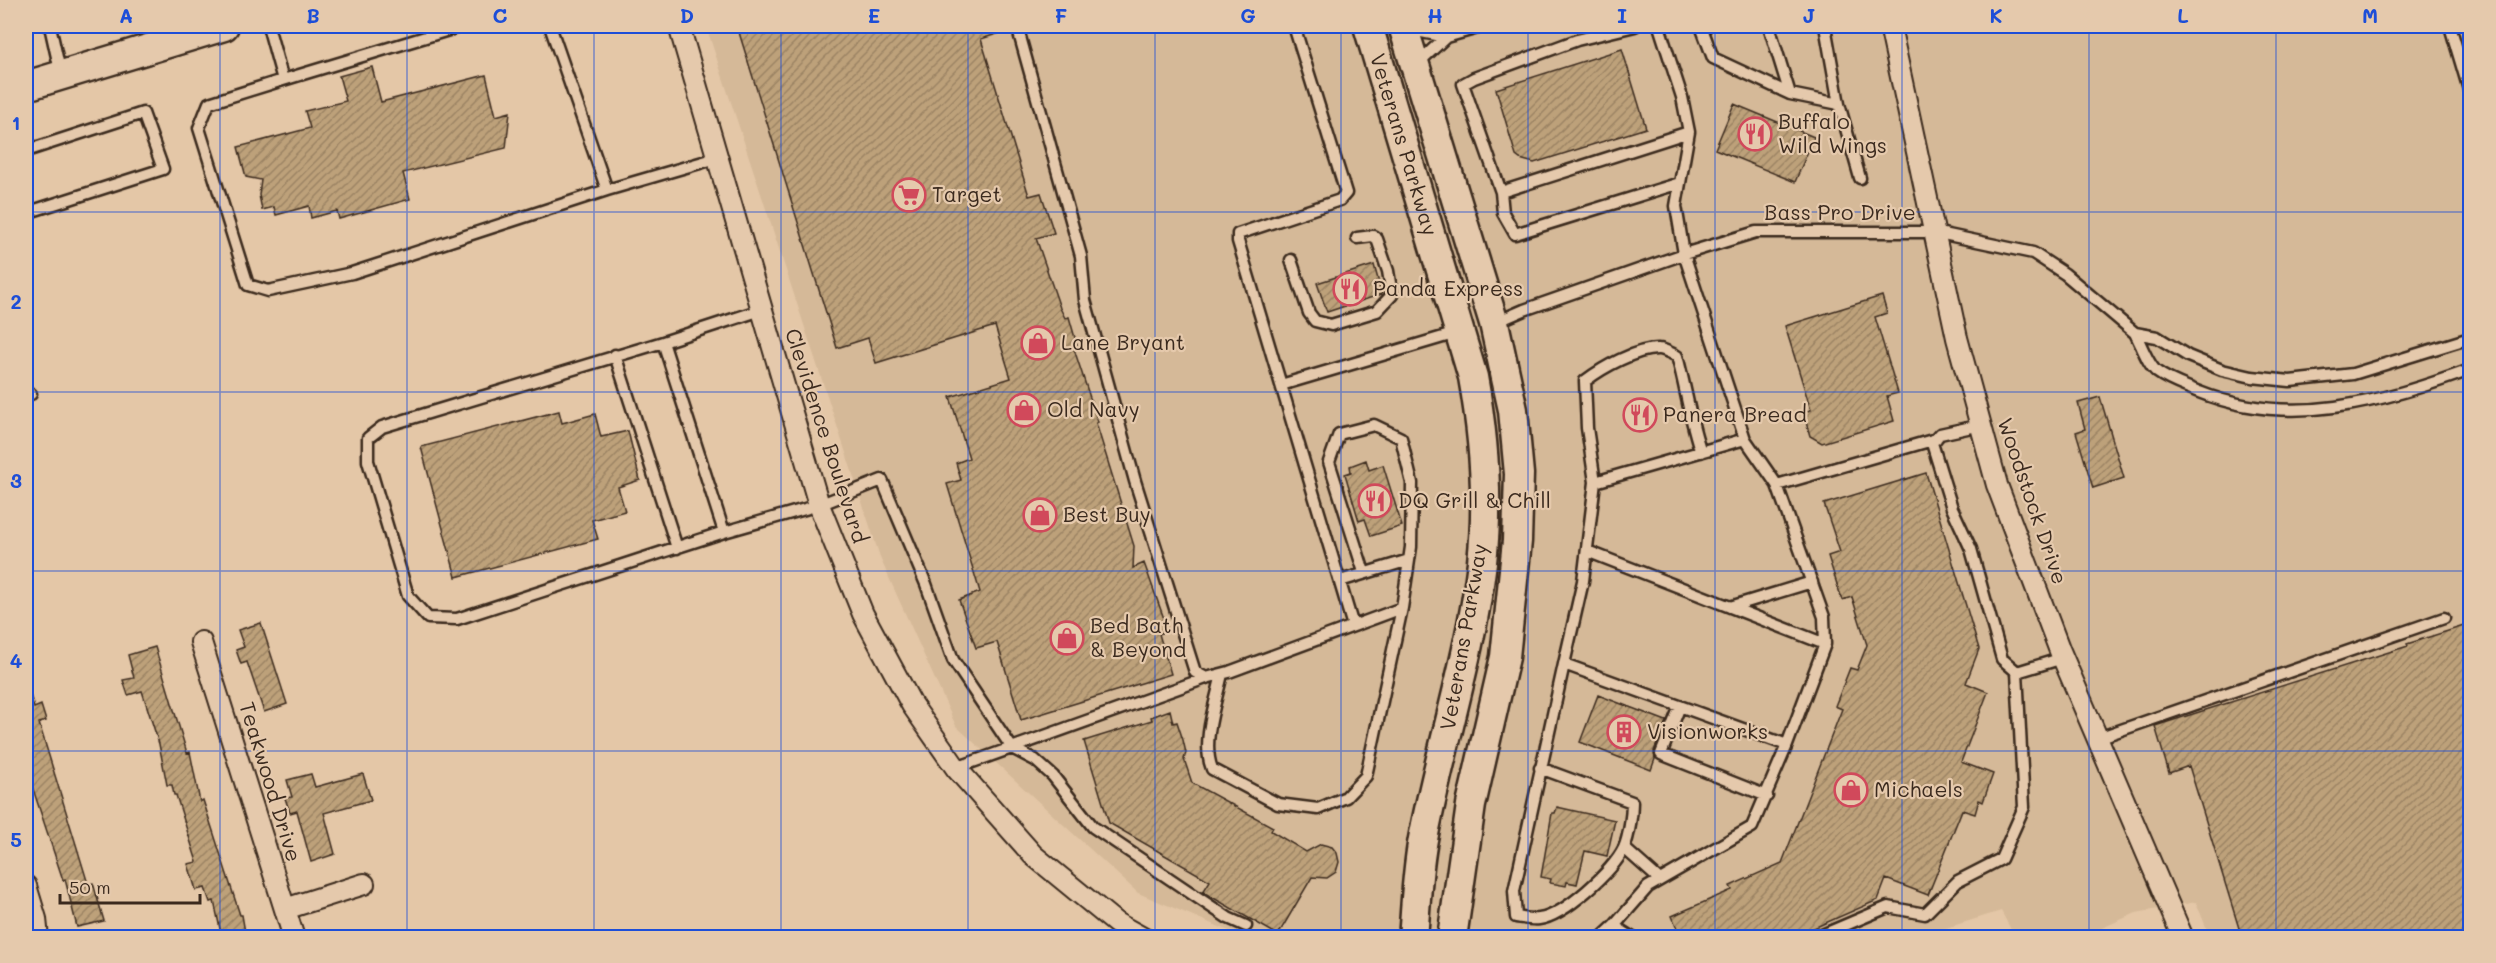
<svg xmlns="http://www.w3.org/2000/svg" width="2496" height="963" font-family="Mali,sans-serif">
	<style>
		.built { fill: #d5b998 }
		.building { fill: url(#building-hatch); stroke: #3b2a1e; stroke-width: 1.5 }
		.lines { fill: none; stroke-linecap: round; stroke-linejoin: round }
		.lane-casing { stroke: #3b2a1e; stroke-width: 15 }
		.street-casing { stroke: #3b2a1e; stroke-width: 24 }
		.secondary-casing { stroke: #3b2a1e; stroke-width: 33 }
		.lane { stroke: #e5c9ac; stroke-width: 10 }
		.street { stroke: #e5c9ac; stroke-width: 20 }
		.secondary { stroke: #e5c9ac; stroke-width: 28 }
		.grid { fill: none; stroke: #1d4ed8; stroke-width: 1.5; stroke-opacity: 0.55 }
		.labels { text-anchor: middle; stroke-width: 4.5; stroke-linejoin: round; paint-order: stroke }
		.poi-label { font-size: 21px; fill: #3b2a1e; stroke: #e5c9ac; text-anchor: start }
		.street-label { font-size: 21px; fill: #3b2a1e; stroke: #e5c9ac }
		.neatline { fill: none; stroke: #1d4ed8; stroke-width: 2 }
		.grid-label { font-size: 20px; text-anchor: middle; font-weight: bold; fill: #1d4ed8 }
	</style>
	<defs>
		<pattern id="building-hatch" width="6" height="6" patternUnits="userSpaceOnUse" patternTransform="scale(1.5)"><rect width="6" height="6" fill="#bda17a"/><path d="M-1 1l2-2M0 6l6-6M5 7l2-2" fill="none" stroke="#9b8363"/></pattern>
	</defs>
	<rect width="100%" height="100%" fill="#e4c7a7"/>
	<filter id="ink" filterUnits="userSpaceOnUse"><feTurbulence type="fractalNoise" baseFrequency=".0167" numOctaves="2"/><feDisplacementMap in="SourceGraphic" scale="12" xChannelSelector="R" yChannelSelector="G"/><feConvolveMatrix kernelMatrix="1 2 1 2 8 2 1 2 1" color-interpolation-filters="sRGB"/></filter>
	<g filter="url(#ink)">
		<path class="built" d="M706,26H2470V937H2210L2196,902L2136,913L2079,938L2015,937L2001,911L1914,938H1246L1138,893L956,726L881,560Z"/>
		<path class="building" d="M737,26H1010V30L981,39L1029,196L1041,193L1054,233L1036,238L1060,308L1065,318L1069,317L1077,345L1073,346L1098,422L1096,423L1134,546L1133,568L1144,563L1163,616L1164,632L1159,634L1171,674L1021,720L997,642L976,648L966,620L959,600L980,592L947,484L961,480L956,463L969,458L950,397L1011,378L995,326L876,363L868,338L837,348Z
			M1622,49L1646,128L1534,163L1520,159L1516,156L1496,89Z
			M372,67L381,102L486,75L496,116L510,112L506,148L403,173L410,199L339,219L337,211L311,218L309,206L276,215L274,207L262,210L259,195L261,180L246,177L238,147L310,128L305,111L346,101L339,76Z
			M1734,104L1814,137L1795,182L1715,149Z
			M1374,265L1382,294L1327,312L1317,283Z
			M1882,296L1887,313L1875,317L1898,393L1887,396L1894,421L1822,443L1810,436L1803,412L1811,410L1785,326Z
			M2100,397L2124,478L2093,488L2076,432L2085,429L2078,403Z
			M559,411L562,423L595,414L601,437L628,431L640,480L618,487L625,511L592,520L598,539L456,577L421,447Z
			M1366,460L1369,470L1383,465L1402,526L1371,536L1365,519L1359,521L1345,474L1351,472L1350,466Z
			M1926,473L1979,649L1966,683L1988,692L1961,762L1993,774L1983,802L1979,800L1975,814L1962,810L1928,895L1886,879L1878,900L1791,938H1681L1672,916L1732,890L1730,886L1782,863L1842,709L1835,706L1850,668L1857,670L1867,645L1852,597L1842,600L1828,556L1840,552L1824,504Z
			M261,623L287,704L264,712L247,662L241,664L236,650L244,647L238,630Z
			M2470,624V742L2466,743L2470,758V906L2462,907L2470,938H2242L2189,766L2169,773L2155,726L2408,646L2407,644Z
			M155,647L187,753L190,752L200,802L203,800L240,915H242L246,938H222L214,901L210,902L205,888L196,890L188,864L197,862L176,795H174L172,785H167L159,744L142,691L128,695L123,680L134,678L128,655Z
			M29,691L34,708L41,705L46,721L39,723L88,884L93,883L104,921L77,927L65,879L63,880L26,768V692Z
			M1598,695L1666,721L1654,751L1655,759L1651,770L1580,742Z
			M1170,710L1173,723L1177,722L1183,740L1186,753L1184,759L1192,783L1273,827L1271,831L1306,852L1321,844L1332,847L1337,853L1339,862L1336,872L1327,878L1312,877L1278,935L1203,892L1210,881L1109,823L1084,741L1152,720L1151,717Z
			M311,774L315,787L363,774L371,800L324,813L335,854L311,862L297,811L290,813L285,798L292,797L287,780Z
			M1557,807L1615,820L1607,856L1585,851L1577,884L1567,882L1566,886L1550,883L1551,879L1541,877L1552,813H1555Z"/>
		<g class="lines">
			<g class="lane-casing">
				<path id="lane" d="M50,26L61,75
					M268,26L283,80L462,26
					M550,26L607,190L717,158
					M1017,26L1081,256L1085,300L1135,481L1195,672L1206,678L1229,672L1402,608L1411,547L1412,483L1401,438L1374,425L1339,434L1329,462L1364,572
					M1294,26L1346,193L1340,200L1238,234V241L1353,626
					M1659,26L1682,97L1689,132L1676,206L1684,254L1745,439L1777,485L1936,439
					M1701,26L1713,58L1790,94
					M1769,26L1790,94L1839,104L1860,178
					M1825,26L1839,104
					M2450,26L2470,93
					M1407,29L1446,37
					M1417,64L1446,37L1485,26
					M283,80L209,103L199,128L248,285L268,291L352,273L607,190
					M26,151L143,113L163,169L26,213
					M1680,183L1515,234L1503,213L1501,192L1689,132
					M1501,192L1463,84L1474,78L1577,40L1635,26
					M1291,260L1309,313L1315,321L1331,325L1377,311L1392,295L1388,271L1377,239L1373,236L1357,238
					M761,310L663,342L724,532L819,505L882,480L926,584L953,660L1012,748L1035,760L1053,776L1093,827L1228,918L1246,926
					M1494,323L1524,310L1684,254L1756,232H1934L2033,253L2065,274L2135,333
					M2470,338L2353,374L2290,381L2252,377L2222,370L2188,356L2157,337L2135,333C2141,344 2148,365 2157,372C2169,381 2185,386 2199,392C2291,429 2381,402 2470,370
					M663,342L382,427L368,438V461L408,596L428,618L457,619L724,532
					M615,355L677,548
					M1281,385L1460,332
					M26,395L31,394
					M1595,482L1587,428L1585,381C1602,368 1637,348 1659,349C1664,349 1672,354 1677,356C1686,388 1690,421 1701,452
					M1777,485L1824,617L1825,644L1787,745
					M1587,551L1825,644
					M1340,581L1409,560
					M1730,607L1812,582
					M1564,664L1583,581L1595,482L1745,439
					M2017,672L2063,658
					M1222,674C1216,702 1201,742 1212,769L1278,804L1318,809L1346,797L1366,776L1402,608
					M1680,706L1661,754L1767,796
					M2098,738L2444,618
					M956,768L1206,678
					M1540,768L1632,802C1632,816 1629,836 1624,848C1613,871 1564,916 1539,919C1532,920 1523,918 1516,917L1514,891L1564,664L1787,745L1752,827L1648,887L1614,926
					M1624,848L1660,880
					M1601,938L1614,926L1633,938
					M1815,938L1888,907L1925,914L1958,881L2001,859L2024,807L2017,672L2002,659L1971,549L1952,508L1932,443L1940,434L1981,425"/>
			</g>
			<g class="street-casing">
				<path id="street" d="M679,26L819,505L863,614L912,705L956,768L1033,855L1116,923L1143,938
					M1890,26L1957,338L1997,485L2060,651L2183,938
					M201,642L294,938
					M26,886L36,919L38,938
					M285,909L364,884"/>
			</g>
			<g class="secondary-casing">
				<g id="secondary">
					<path id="s1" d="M1368,26L1473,377C1484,438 1489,500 1482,562C1471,654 1442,743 1424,834C1417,867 1416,903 1413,938"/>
					<path d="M1403,26L1494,323L1513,410L1519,474L1517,541L1505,657L1471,805L1452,938"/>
					<path d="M26,86L224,26"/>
				</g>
			</g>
			<use href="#lane" class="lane"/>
			<use href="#street" class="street"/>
			<use href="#secondary" class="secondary"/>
		</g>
	</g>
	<path class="grid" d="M220,26V938M407,26V938M594,26V938M781,26V938M968,26V938M1155,26V938M1341,26V938M1528,26V938M1715,26V938M1902,26V938M2089,26V938M2276,26V938M26,212H2470M26,392H2470M26,571H2470M26,751H2470"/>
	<defs>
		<g id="restaurant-ring" transform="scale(1.725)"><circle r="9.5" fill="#e5c9ac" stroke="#d1495b" stroke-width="1.5"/><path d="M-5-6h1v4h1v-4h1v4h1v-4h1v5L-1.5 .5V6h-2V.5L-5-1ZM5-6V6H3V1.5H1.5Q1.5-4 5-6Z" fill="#d1495b"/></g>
		<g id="supermarket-ring" transform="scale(1.725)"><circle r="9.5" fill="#e5c9ac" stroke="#d1495b" stroke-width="1.5"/><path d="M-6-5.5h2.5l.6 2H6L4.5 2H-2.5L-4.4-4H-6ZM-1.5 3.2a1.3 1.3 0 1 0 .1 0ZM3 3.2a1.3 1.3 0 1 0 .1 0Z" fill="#d1495b"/></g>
		<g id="shop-ring" transform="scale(1.725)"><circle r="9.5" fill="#e5c9ac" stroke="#d1495b" stroke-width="1.5"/><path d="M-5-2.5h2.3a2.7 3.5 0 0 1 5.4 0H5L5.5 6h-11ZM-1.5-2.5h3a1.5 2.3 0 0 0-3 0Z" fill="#d1495b"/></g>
		<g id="building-ring" transform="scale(1.725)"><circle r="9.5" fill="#e5c9ac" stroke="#d1495b" stroke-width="1.5"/><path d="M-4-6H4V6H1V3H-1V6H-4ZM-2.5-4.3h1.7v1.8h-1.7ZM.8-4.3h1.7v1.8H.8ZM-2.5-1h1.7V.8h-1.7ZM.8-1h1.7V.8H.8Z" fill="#d1495b"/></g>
	</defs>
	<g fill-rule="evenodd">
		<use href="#restaurant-ring" x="1755" y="134"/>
		<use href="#supermarket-ring" x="909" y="195"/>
		<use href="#restaurant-ring" x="1350" y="289"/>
		<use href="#shop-ring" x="1038" y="343"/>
		<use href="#shop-ring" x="1024" y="410"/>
		<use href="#restaurant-ring" x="1640" y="415"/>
		<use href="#restaurant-ring" x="1375" y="501"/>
		<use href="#shop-ring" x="1040" y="515"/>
		<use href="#shop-ring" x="1067" y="638"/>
		<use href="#building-ring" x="1624" y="732"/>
		<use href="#shop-ring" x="1851" y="790"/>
	</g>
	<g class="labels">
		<g class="poi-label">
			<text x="1778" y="129">Buffalo<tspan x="1778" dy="24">Wild Wings</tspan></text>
			<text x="932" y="202">Target</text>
			<text x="1373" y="296">Panda Express</text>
			<text x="1061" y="350">Lane Bryant</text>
			<text x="1047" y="417">Old Navy</text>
			<text x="1663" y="422">Panera Bread</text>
			<text x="1398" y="508">DQ Grill &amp; Chill</text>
			<text x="1063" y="522">Best Buy</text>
			<text x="1090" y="633">Bed Bath<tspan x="1090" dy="24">&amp; Beyond</tspan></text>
			<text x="1647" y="739">Visionworks</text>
			<text x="1874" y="797">Michaels</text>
		</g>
		<g class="street-label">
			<text dy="7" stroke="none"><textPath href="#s1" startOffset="124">Veterans Parkway</textPath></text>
			<text x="1840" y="220">Bass Pro Drive</text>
			<text transform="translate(826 436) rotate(72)" y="7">Clevidence Boulevard</text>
			<text transform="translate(2032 501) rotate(71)" y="7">Woodstock Drive</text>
			<text transform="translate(1464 637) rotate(-80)" y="7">Veterans Parkway</text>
			<text transform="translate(270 782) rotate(73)" y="7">Teakwood Drive</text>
		</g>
	</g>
	<rect width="2496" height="963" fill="none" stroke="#e5c9ac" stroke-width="66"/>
	<path d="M60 894v9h140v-9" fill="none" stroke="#3b2a1e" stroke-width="3"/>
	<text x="69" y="894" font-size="18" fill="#3b2a1e" stroke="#e5c9ac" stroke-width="4.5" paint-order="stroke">50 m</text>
	<rect x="33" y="33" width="2430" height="897" class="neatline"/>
	<g class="grid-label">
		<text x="126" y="23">A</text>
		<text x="313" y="23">B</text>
		<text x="500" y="23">C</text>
		<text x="687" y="23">D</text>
		<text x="874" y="23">E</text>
		<text x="1061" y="23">F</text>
		<text x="1248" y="23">G</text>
		<text x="1435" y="23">H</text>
		<text x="1622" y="23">I</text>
		<text x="1809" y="23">J</text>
		<text x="1996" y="23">K</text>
		<text x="2183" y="23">L</text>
		<text x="2370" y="23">M</text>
		<text x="16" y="130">1</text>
		<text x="16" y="309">2</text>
		<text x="16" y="488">3</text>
		<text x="16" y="668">4</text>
		<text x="16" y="847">5</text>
	</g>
</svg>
